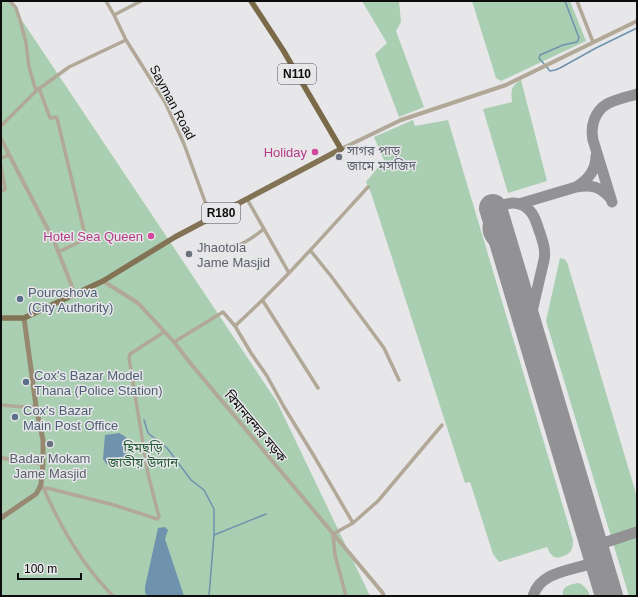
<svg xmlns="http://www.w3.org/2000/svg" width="638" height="597" font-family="Helvetica,'Noto Sans Bengali',sans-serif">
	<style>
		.green { fill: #a9ceb1 }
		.water { fill: #6f92ad }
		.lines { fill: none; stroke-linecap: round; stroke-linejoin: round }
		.stream { stroke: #6f92ad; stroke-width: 1.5 }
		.taxiway { stroke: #929294; stroke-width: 11 }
		.runway { stroke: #929294; stroke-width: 28 }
		.minor { stroke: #b1a898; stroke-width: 3.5 }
		.tertiary { stroke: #b1a898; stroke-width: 4 }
		.secondary { stroke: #978971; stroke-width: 5 }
		.primary { stroke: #837355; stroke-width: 5.5 }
		.trunk { stroke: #7b6a49; stroke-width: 5.5 }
		.hotel-dot { fill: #d1479c; stroke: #e7e7e9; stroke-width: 1.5 }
		.worship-dot { fill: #6b7280; stroke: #e7e7e9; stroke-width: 1.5 }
		.service-dot { fill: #5c6f8a; stroke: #e7e7e9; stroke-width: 1.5 }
		.labels { text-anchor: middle; stroke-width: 3; stroke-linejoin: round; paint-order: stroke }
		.shield { fill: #e7e7e9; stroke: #4e4e50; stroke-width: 1 }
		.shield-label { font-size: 12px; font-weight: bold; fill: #0d0d0e }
		.street-label { font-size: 13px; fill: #0d0d0e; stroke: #e7e7e9 }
		.worship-label { font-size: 13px; fill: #5b616d; stroke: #e7e7e9; text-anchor: start }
		.hotel-label { font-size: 13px; fill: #b23c85; stroke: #e7e7e9; text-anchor: end }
		.service-label { font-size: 13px; fill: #4e5e75; stroke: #e7e7e9; text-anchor: start }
		.park-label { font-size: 13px; fill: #235c36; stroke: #e7e7e9 }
	</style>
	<rect width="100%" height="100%" fill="#e7e7e9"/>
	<path class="green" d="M1,1H9L277,402L370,596H1Z
		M362,1H399L401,22L396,31L424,107L399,117L375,54L387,43Z
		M472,1H570L586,41L501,81L496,78Z
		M521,80L547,181L508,193L483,109L512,102C511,91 510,87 521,80Z
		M413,120L415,126L448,120L573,540C573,550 571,554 561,557C558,558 554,558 552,555C549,553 549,550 547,547L499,562L493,554L470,482L465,483L371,193L366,182L384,160L374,137Z
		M560,258L564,259L567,262L637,497V596H629L546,321Z
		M577,583C584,584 588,590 590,596H563C561,586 570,585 577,583Z"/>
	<path class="water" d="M119,433L126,437L127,465H107L103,459L105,435Z
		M165,527L168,530L165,539L184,596H148L145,593V587L158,528Z"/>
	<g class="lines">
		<path class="stream" d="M565,1L579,38L577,42L563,45L540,55L539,58L550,71L555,70L560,68L596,48L637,28
			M144,420L148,433L167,448L191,480L204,490L214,509V535L209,596
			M214,535L266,514"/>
		<path class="taxiway" d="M576,187C592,184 601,187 611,199
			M612,202L593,140C590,126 595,111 607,104C616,99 627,97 637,94
			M519,204L576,187C588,180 596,170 596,156
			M507,254C502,246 493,244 489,234C482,210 514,192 530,211C536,217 537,226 540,233C543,242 546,251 544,260L530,320V325L531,335
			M594,546L637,532
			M595,549C596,557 594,562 586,565C593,565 598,566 602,572
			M533,596C540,573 567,571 586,565"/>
		<path class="runway" d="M493,208L609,596"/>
		<path class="minor" d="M10,1L16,8L20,20L26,43L29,67L36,91
			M106,1L114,15L126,40L165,102L184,144L211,218
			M577,1L593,42
			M114,15L141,1
			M39,88L50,118H51L56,117L57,118L86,239L58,252
			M1,126L36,91L69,67L126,40
			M1,158L9,155
			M1,166L5,189L4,190L1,191
			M247,199L289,273
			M208,249C219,245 233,248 243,243C250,240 257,234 264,229
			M310,250L331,276L384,348L399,380
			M263,301L318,388
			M235,326C283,282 325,234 368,187
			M174,342L223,312L235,326L251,353L267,376L284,407L314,456L353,523L333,534L335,555L346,596
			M1,405L24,407L36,406
			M43,487C60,526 82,565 113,596
			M43,488L51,489L114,505L157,519L159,517L148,474L129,358L130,354L164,332
			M353,523L378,501L442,425"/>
		<path class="tertiary" d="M1,139L54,241L75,294
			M341,149L401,120L506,85L637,21
			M103,281L138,303L174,342L191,364L382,592L384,596
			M1,458L43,464"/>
		<path class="secondary" d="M1,518L36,494L39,489L41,484L43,464V440L36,406L24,318"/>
		<path class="primary" d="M1,318H24L103,281L175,237L341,149"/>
		<path class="trunk" d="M251,1L283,50L341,149"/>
	</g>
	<g class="hotel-dot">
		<circle cx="315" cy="152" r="4"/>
		<circle cx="151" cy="236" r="4"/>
	</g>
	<g class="worship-dot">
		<circle cx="339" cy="157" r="4"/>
		<circle cx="189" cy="254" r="4"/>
		<circle cx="50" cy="444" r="4"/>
	</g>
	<g class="service-dot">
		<circle cx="20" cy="299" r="4"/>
		<circle cx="26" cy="382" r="4"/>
		<circle cx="15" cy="417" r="4"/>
	</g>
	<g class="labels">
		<g class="shield">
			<rect x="278" y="64" width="38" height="20" rx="3"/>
			<rect x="202" y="203" width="38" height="20" rx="3"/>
		</g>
		<g class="shield-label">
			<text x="297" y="78">N110</text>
			<text x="221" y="217">R180</text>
		</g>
		<g class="street-label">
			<text transform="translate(173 102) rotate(62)" y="5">Sayman Road</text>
			<text transform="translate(256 426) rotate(50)" y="5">বিমানবন্দর সড়ক</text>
		</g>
		<g class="worship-label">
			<text x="347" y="155">সাগর পাড়<tspan x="347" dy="15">জামে মসজিদ</tspan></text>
			<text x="197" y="252">Jhaotola<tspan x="197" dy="15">Jame Masjid</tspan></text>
			<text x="50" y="463" text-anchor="middle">Badar Mokam<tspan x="50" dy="15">Jame Masjid</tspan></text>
		</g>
		<g class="hotel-label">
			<text x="307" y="157">Holiday</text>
			<text x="143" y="241">Hotel Sea Queen</text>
		</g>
		<g class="service-label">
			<text x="28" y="297">Pouroshova<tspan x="28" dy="15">(City Authority)</tspan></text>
			<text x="34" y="380">Cox's Bazar Model<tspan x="34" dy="15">Thana (Police Station)</tspan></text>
			<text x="23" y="415">Cox's Bazar<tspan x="23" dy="15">Main Post Office</tspan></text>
		</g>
		<g class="park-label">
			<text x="143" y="452">হিমছড়ি<tspan x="143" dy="15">জাতীয় উদ্যান</tspan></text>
		</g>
	</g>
	<rect width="638" height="597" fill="none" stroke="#0d0d0e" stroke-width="4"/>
	<path d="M18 573v6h63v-6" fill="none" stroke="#0d0d0e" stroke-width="2"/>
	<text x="24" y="573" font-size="12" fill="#0d0d0e" stroke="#e7e7e9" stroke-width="3" paint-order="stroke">100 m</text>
</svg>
